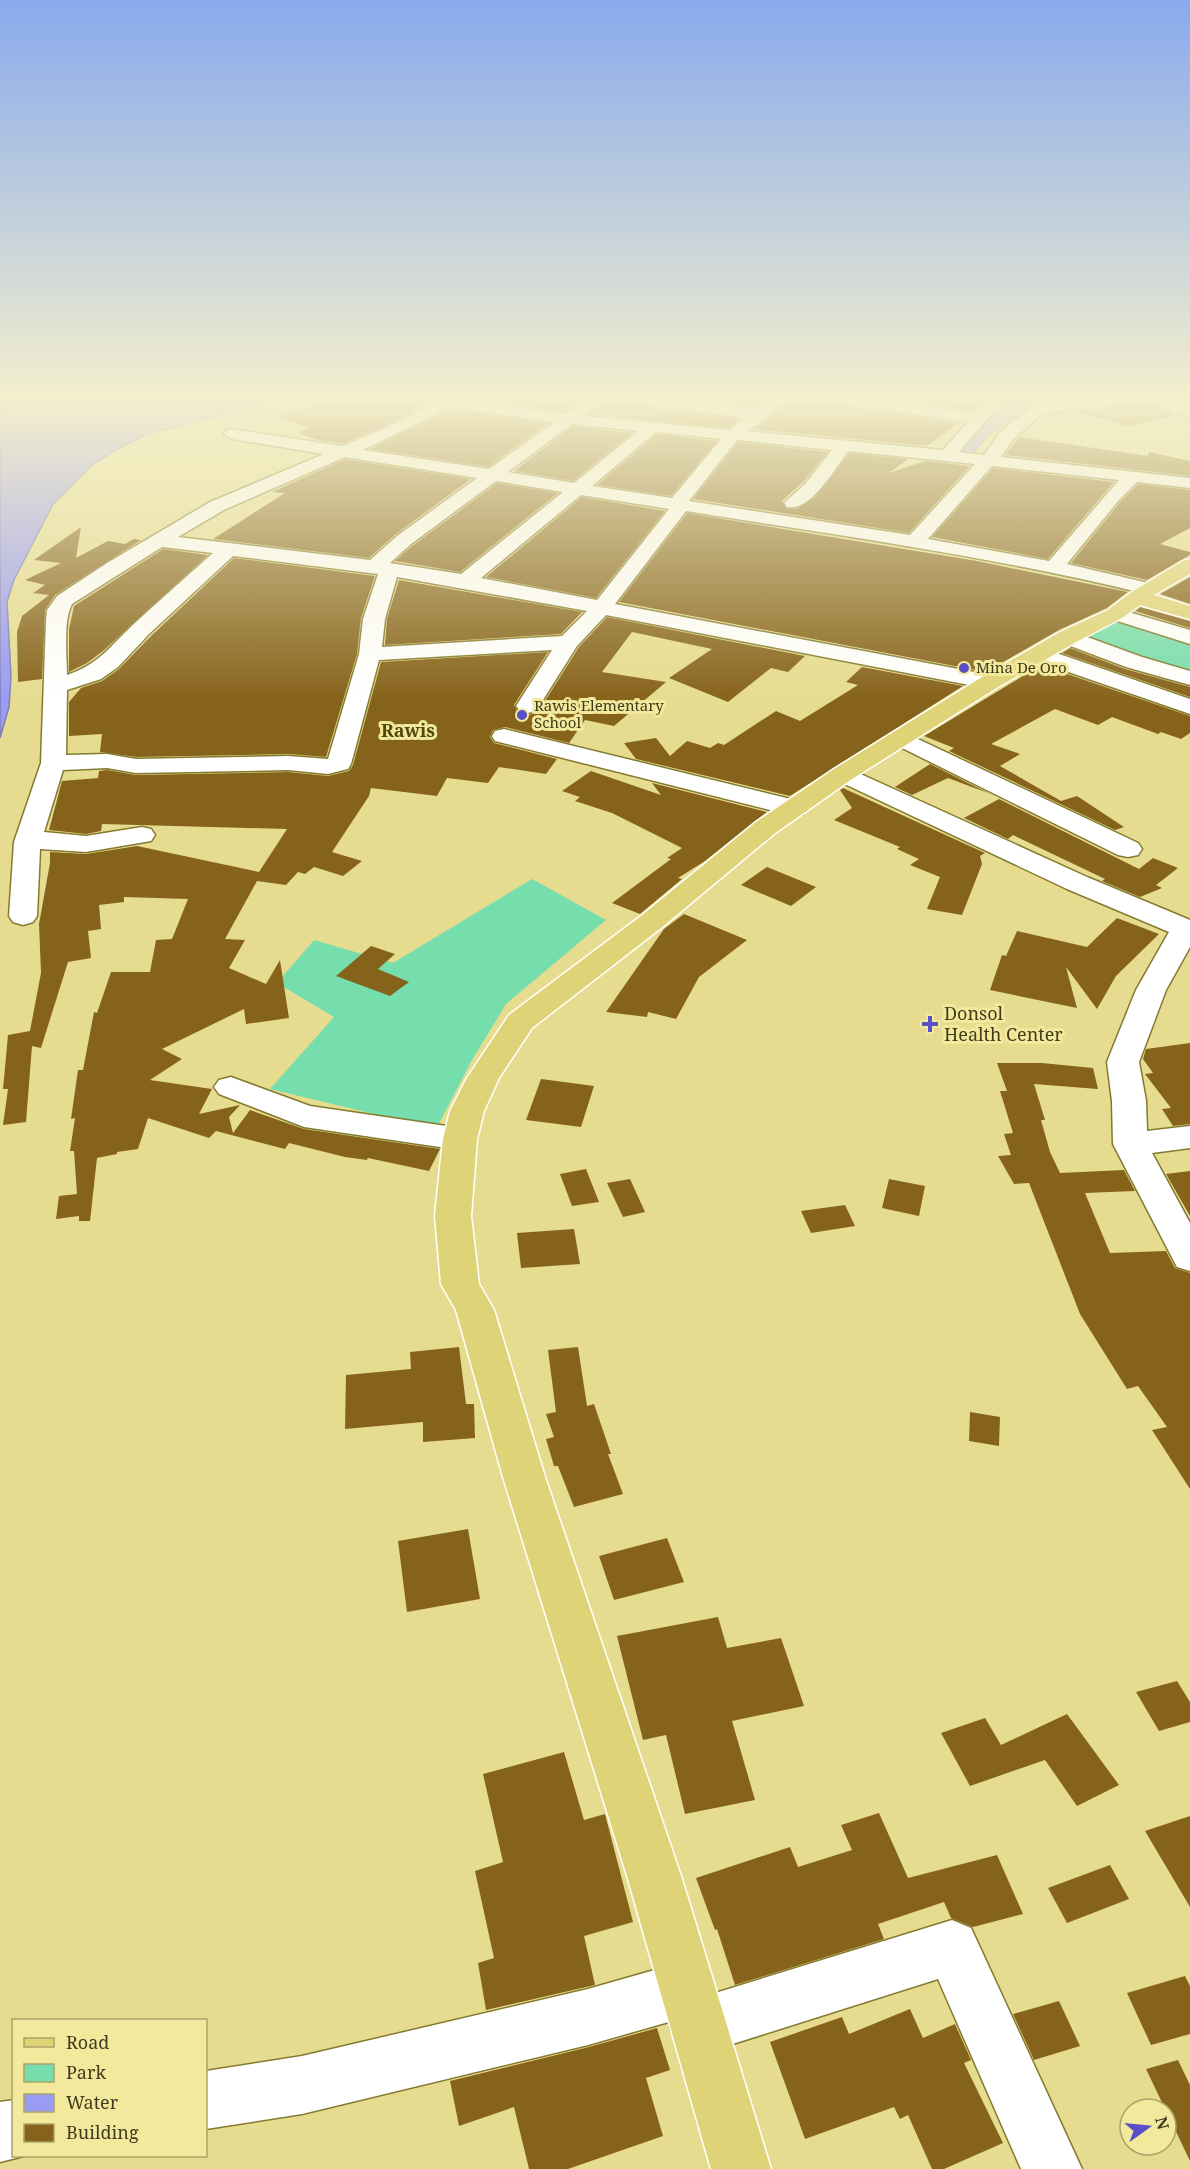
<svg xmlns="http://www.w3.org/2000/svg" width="1190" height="2169" font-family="'Noto Serif',serif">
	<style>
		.green { fill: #76dead }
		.water { fill: #999bf4; stroke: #7e7eb3; stroke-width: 1.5 }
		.building { fill: #86631b }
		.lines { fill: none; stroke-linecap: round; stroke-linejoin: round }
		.minor-casing { stroke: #847a2f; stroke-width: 3 }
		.major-casing { stroke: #fff; stroke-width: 3 }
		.minor { fill: #fff; fill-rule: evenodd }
		.major { fill: #dfd377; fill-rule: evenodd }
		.poi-dot { fill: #594fc7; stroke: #f3e99d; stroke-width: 2 }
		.labels { text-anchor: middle; stroke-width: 6; stroke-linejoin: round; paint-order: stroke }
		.far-poi-label { font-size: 15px; fill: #3f3b1c; stroke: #f3e99d; text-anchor: start }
		.far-quarter-label { font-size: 18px; font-weight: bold; fill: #51490c; stroke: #f3e99d }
		.poi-label { font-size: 18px; fill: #3f3b1c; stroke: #f3e99d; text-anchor: start }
	</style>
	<rect width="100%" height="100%" fill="#e6dc90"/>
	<path class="green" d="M1121,615L1190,638V679L1076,643Z
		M532,879L606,920L506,1004L472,1060L436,1129L270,1089L334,1017L277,983L314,940L393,963Z"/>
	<path class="water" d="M0,397H298L147,434L117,449L92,465L53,504L14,580L7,602L11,676L9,707L0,738Z
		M1002,397H1036L1023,412L991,432L973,453H957L956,450Z"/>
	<path class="building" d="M336,397H442L387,425L342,444L314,439L298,433L309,427L275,418Z
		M469,397H588L565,412Z
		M613,397H624L634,404L739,419L728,428L591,414Z
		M683,397H765L753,407Z
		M789,397H828L838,404L959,423L927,446L753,429L768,420Z
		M882,397H987L973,411Z
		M1148,402L1176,416L1127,426L1074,411Z
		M451,409L549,423L488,467L370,449Z
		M573,426L632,433L573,481L514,471Z
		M657,434L717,441L671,496L597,485Z
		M1019,437L1148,456L1149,452L1190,461V476L1005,455Z
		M738,442L828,452L803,482L782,501L787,509H796L814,498L849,453L908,459L889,473L925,461L970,466L909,533L693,499Z
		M345,459L471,479L396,534L369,558L213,539L285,493L272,492Z
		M993,468L1114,482L1048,559L932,537Z
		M497,483L558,493L460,572L395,561L412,546Z
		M1138,484L1190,490V528L1160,544L1190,552V555L1147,580L1071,563L1120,502Z
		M582,497L665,511L596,598L486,577Z
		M687,513L977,561L1128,592L1107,608L1059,630L986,672L619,602Z
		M81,527L76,558L108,541L125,544L134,539L141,540L55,595L45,610L42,679L18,682L17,632L22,616L49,595L33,593L45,585L25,580L61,563L34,560Z
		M163,549L208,555L103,651L87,663L69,672V629L74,606Z
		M234,558L375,576L361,618L357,654L326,757L288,754L136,757L100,752L102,734L69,736V702L81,688L102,681L119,669L151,636Z
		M1190,577V604L1160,594Z
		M399,580L582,612L561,634L385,645L387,619Z
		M1140,607L1190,621V628L1135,611Z
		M607,617L805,656L788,672L771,668L728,702L669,678L712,649L632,632L602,672L666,682L614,726L585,720L569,743L505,727L493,730L490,737L494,743L557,759L546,774L499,767L488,783L447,778L437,796L371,788L369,796L332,852L362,861L343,876L314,867L305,874L298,872L286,885L257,881L225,939L245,940L229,968L266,984L280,960L289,1018L246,1024L244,1009L162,1049L182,1059L150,1080L212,1089L199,1114L240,1105L229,1117L233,1133L250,1110L304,1129L440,1149L429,1171L368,1158L367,1160L345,1157L289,1143L285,1149L216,1131L209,1138L148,1118L138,1149L117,1152V1154L97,1158L90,1221H79V1216L56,1219L59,1196L77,1194L74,1151H70L75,1118L71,1119L78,1070H83L94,1012L97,1013L111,972H150L156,940L172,939L188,899L124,897V902L99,905L101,929L88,931L91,958L68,962L41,1048L32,1046L26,1122L3,1125L8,1089H3L8,1035L30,1031L41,973L39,924L50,863V852L86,854L137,846L259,872L287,829L102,824L101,831L86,834L49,830L62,781L98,778L99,771L107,770L136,775L288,772L328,776L349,771L353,765L381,662L548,652L514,705L518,712L529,715L538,712L579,647Z
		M1070,648L1125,669L1190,687V697L1062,653Z
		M1041,665L1190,716V733L1181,739L1161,732L1158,734L1112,717L1098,725L1055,709L991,744L1020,754L1000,766L1061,801L1077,796L1124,827L1115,830L949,751L954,748L924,736Z
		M862,667L963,686L790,796L636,759L624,743L656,738L670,756L687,741L710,748L718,743L724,745L776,711L800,721L858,685L846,682Z
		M930,764L988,793L948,778L912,795L895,787Z
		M591,771L661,795L652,783L767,812L705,861L678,878L682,879L640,914L612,903L671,859L667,858L682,848L612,813L575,801L580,797L562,791Z
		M843,788L985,853L980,856L982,864L962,915L927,909L940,877L910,865L919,859L897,849L900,847L834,820L852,808L840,790Z
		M999,799L1139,869L1153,858L1178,868L1156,885L1162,888L1140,897L1102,881L1105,879L1013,835L1008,839L964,818Z
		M767,867L816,887L791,906L741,885Z
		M684,914L747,940L699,977L676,1019L648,1012L647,1017L606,1012L664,929Z
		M1117,918L1159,934L1116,976L1097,1009L1066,967L1077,1008L990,990L1002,955L1006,956L1017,931L1087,947Z
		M371,946L395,954L378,969L409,982L390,996L336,976Z
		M1190,1043V1124L1173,1126L1162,1109L1171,1108L1145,1074L1153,1073L1143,1059L1146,1049Z
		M997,1063H1042L1093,1068L1098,1089L1034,1084L1045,1120H1041L1050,1152L1060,1173L1124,1170L1135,1191L1085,1193L1110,1253L1166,1251L1175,1268L1190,1273V1489L1152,1430L1167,1427L1138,1386L1127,1389L1080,1314L1029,1183L1014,1184L998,1156L1011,1155L1004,1134L1013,1133L1000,1091H1007Z
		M541,1079L594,1086L581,1127L526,1120Z
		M586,1169L599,1202L572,1206L560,1174Z
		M1190,1171V1216L1166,1174Z
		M630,1179L645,1212L623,1217L607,1183Z
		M889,1179L925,1186L919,1216L882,1208Z
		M845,1205L855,1226L811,1233L801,1211Z
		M574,1229L580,1264L521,1268L517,1233Z
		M459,1347L466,1404H474L475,1438L423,1442V1422L345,1429L346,1375L411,1369L410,1352Z
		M578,1347L587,1406L594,1404L611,1454H608L623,1494L574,1507L558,1466H554L546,1439L554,1437L546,1414L556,1412L548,1350Z
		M970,1412L1000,1417L999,1446L969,1441Z
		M468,1529L480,1599L407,1612L398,1541Z
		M667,1538L684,1582L614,1600L599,1556Z
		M718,1617L727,1648L781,1638L804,1706L732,1721L755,1800L685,1814L666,1735L643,1740L617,1636Z
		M1177,1681L1190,1702V1722L1159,1731L1136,1692Z
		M1067,1714L1119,1785L1077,1806L1045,1760L970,1786L941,1733L985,1718L1001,1745Z
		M564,1752L584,1820L605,1814L633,1922L584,1936L595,1985L486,2010L478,1963L494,1958L475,1871L503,1862L483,1774Z
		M879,1813L908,1878L997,1855L1023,1914L973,1927L951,1918L944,1902L878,1924L884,1939L735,1985L717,1929L715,1930L696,1878L790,1847L798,1867L852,1850L841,1825Z
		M1190,1816V1907L1145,1831Z
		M1110,1865L1129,1899L1067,1923L1048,1888Z
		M1185,1976L1190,1986V2034L1151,2045L1127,1993Z
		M1059,2001L1080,2046L1034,2060L1013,2014Z
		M910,2009L923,2038L955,2024L971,2060L964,2063L1003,2143L944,2169H932L908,2115L900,2119L894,2107L805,2139L770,2042L842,2017L849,2034Z
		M657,2028L670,2070L646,2078L663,2136L568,2169H529L514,2107L459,2126L450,2081L589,2047Z
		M1178,2060L1190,2085V2161L1146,2069Z"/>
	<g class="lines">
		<g class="minor-casing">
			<path id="minor" d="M447,397H467L465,400L566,414L592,397H611L585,416L729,430L744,418L634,402L626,397H667L754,409L769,397H787L766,418L747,431L943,450L968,422L838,402L830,397H868L975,414L990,397H1006L959,452L984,455L1000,432L1031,407L1092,397H1130L1122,402L1042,414L1013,439L1001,457L1190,478V488L1137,482L1118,501L1067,564L1157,585L1160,589L1157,593L1150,595C998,557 841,536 686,511L615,604L990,675L998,677L1001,682L998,687L990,689L606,615L577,646L536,711L528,713L520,711L516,706L552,650L379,660L351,764L348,769L328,774L288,770L136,773L107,768L63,770L44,832L86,836L142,827L151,829L155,835L151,841L86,852L40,849L37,916L33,922L23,925L13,922L9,916L14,842L41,763L46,620L47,610L57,596L107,563L210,502L324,454L232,439L224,434L226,430L232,429L342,446L388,427ZM451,407L555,422L489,469L363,450ZM572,424L638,431L574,483L508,472ZM656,432L721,439L672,498L592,486ZM737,440L832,450L805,484L784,503L787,507C809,513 836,468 848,451L975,464L910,535L689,501ZM345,457L477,478L397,536L370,560L178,537L224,510ZM992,466L1119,480L1049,561L928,539ZM496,481L563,492L461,574L390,563L411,544ZM581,495L669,509L597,600L481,578ZM162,547L213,553C187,576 161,599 136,622C112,644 100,664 67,675C67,656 63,620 72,604ZM233,556L378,574L363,619L359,654L328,759L288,756L136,759L107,754L66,755L67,690L101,679L118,667L149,634ZM397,577L587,611L562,636L382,647L385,619Z
				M1147,397H1168L1190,406V417L1149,400Z
				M1115,608L1190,630V644L1108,618L1104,614L1108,610Z
				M1068,630L1142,657L1190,671V685L1126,667L1060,642L1057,637L1060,632Z
				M1039,647L1190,699V714L1031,659L1028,654L1031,649Z
				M504,729L803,802L807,808L803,814L794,816L495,741L492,736L495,731Z
				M901,731L1138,843L1142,849L1138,855L1128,857L1118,855L892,743L889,738L892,733Z
				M843,766L1087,877L1190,920V947L1166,990L1139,1062L1146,1101L1147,1131L1190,1126V1148L1152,1153L1190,1223V1271L1177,1267L1113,1144L1112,1101L1107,1062L1136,990L1169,932L1067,889L834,779L830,774L834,769Z
				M231,1077L310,1106L460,1128L472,1131L477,1139L472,1147L460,1150L304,1127L219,1094L214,1087L219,1080Z
				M952,1920L971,1928L1082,2169H1021L938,1979L698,2055L678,2047L670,2027L672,2021L588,2045L302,2114L206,2129V2071L302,2056L588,1989L686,1961L706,1969L714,1989L712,1994Z
				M14,2100V2156H24L0,2162V2102Z"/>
		</g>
		<g class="major-casing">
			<path id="major" d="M1190,559V574L1154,595L1190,606V619L1140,605L1122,618L1076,642L998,687L852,779L774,834L661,928L532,1028L499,1078L484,1111L477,1139L471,1216L479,1284L494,1310L545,1477L682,1879L771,2169H711L628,1879L503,1477L456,1310L441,1284L435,1216L443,1139L450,1111L467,1078L509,1015L641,916L756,822L834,769L982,677L1060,632L1108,610L1130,593L1183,561Z"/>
		</g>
		<use href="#minor" class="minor"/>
		<use href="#major" class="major"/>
	</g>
	<linearGradient id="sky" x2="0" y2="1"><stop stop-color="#88aaed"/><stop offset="0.57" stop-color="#f4efcd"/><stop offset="1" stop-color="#f4efcd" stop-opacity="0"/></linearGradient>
	<rect width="1190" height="701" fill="url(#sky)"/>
	<g class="poi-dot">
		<circle cx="964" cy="668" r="6"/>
		<circle cx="522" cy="715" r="6"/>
		<path d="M927 1015h6v6h6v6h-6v6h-6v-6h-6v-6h6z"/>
	</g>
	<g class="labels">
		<g class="far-poi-label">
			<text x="976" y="673">Mina De Oro</text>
			<text x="534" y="711">Rawis Elementary<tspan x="534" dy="17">School</tspan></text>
		</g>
		<g class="far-quarter-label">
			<text x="408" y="737">Rawis</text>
		</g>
		<g class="poi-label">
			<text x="944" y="1020">Donsol<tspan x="944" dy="21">Health Center</tspan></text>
		</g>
	</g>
	<rect x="12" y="2019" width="195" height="138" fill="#f3e99d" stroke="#aba369" stroke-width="1.5"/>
	<rect x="24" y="2038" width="30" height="9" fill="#dfd377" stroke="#aba369" stroke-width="1.5"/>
	<text x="66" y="2049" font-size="18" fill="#3f3b1c">Road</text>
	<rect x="24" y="2064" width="30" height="18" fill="#76dead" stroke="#aba369" stroke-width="1.5"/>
	<text x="66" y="2079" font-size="18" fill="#3f3b1c">Park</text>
	<rect x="24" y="2094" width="30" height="18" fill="#999bf4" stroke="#aba369" stroke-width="1.5"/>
	<text x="66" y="2109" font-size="18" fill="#3f3b1c">Water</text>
	<rect x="24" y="2124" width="30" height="18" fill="#86631b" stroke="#aba369" stroke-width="1.5"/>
	<text x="66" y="2139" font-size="18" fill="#3f3b1c">Building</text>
	<g transform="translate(1148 2127) rotate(75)"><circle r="28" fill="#f3e99d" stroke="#aba369" stroke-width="1.5"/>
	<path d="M0-4.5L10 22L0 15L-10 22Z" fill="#594fc7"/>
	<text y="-9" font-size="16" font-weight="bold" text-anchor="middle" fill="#3f3b1c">N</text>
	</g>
</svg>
